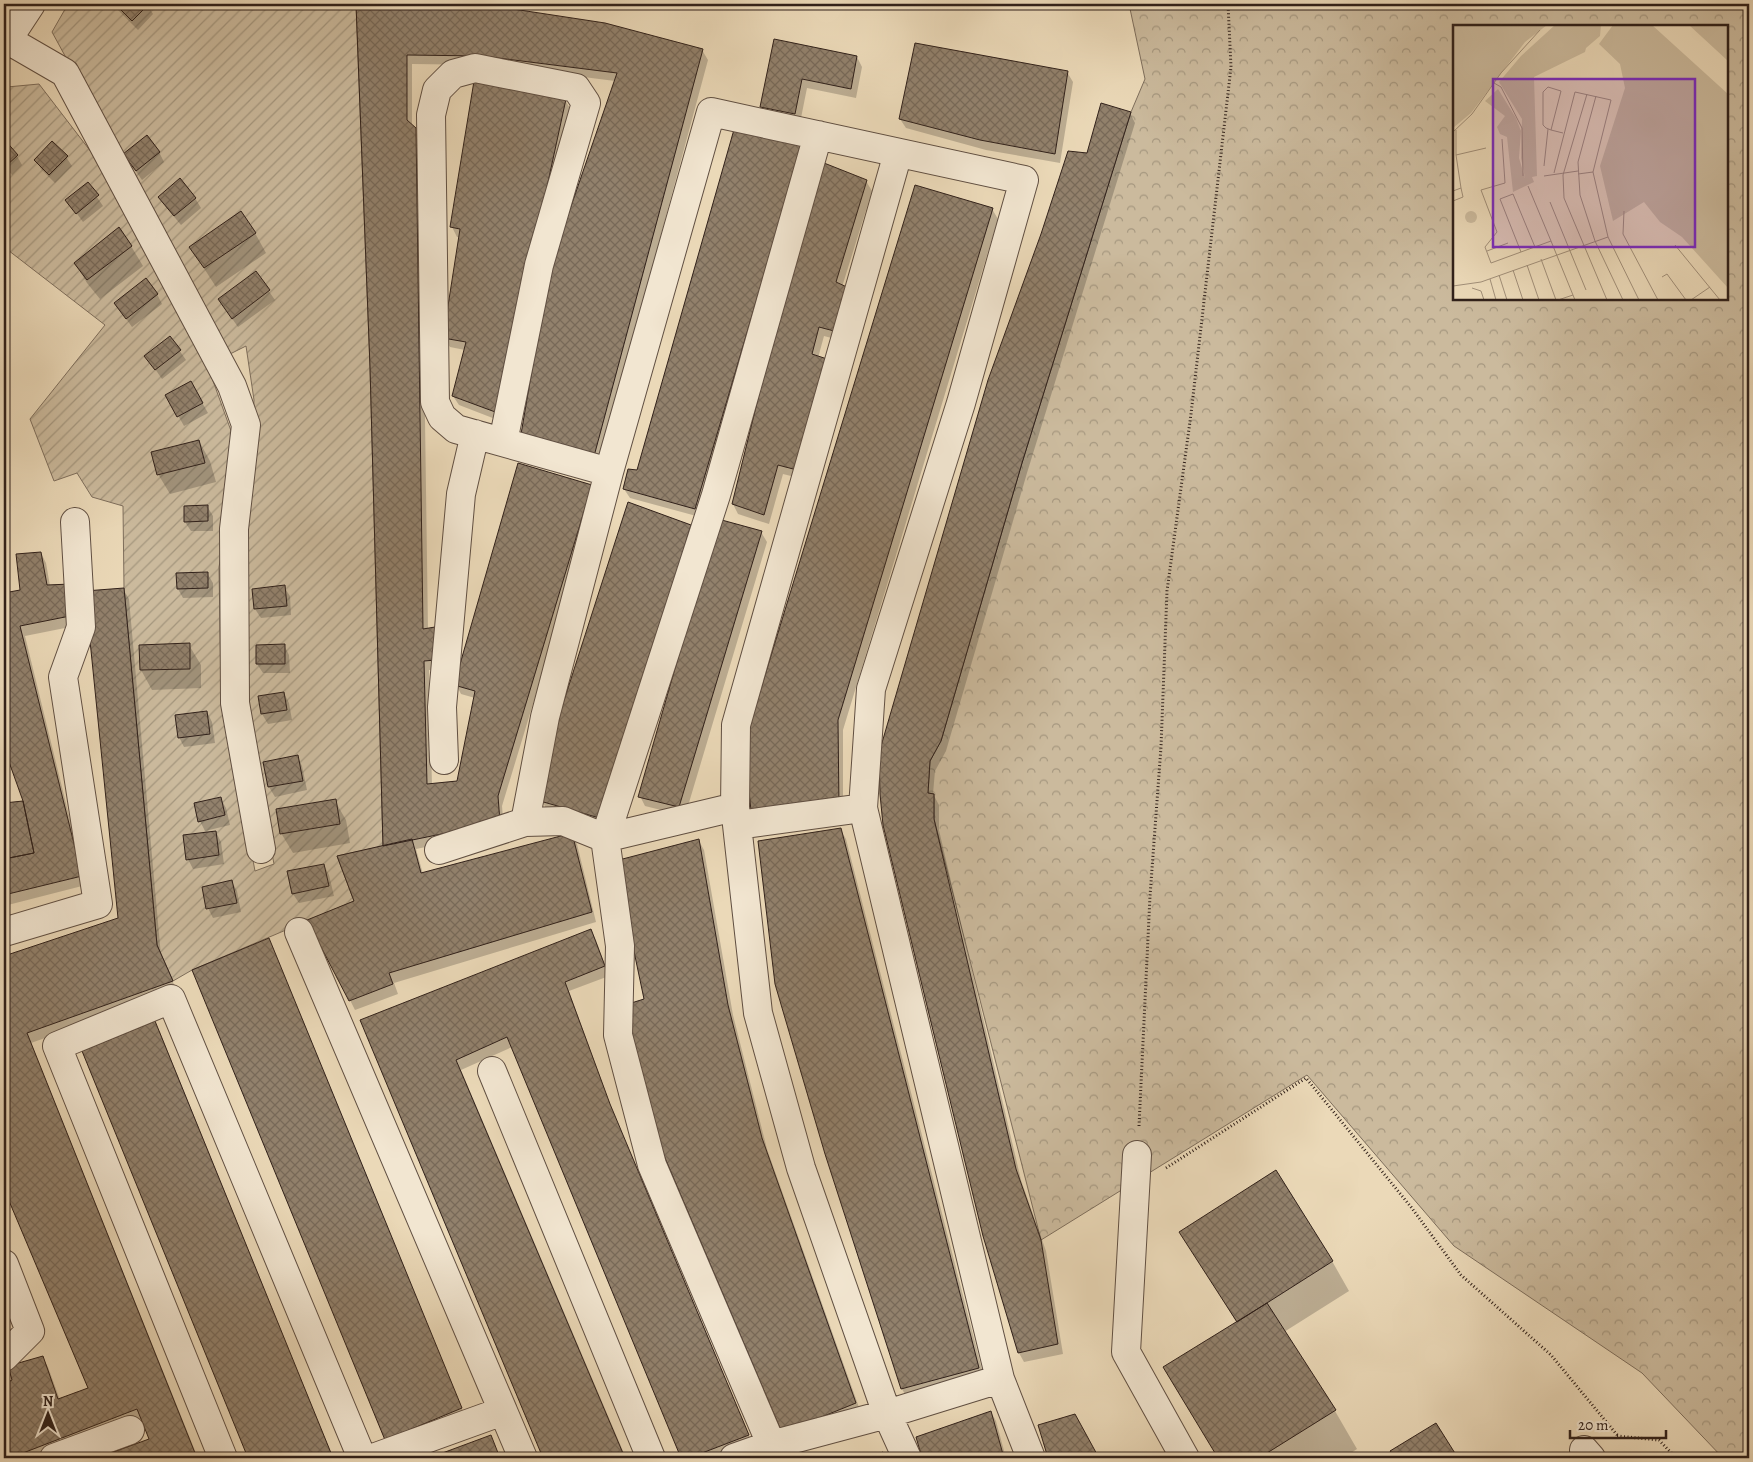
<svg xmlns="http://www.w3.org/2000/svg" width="1753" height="1462" font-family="Alegreya,serif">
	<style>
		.forest { fill: url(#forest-crowns); stroke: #7e6e5c; fill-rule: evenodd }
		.garden { fill: url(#garden-furrows); stroke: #7e6e5c }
		.shadow { fill: #0003 }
		.building { fill: url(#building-cross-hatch); stroke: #31211a }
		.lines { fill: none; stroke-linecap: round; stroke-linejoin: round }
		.minor-casing { stroke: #604f42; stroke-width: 30 }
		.path { stroke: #31211a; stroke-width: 3; stroke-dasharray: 1 2.5; stroke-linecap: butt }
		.minor { stroke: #f2e6d1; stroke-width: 28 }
		.inset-road { fill: none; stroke: #a18f79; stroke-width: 1 }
		.view { fill: #7b2cbf; fill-opacity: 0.15; stroke: #7b2cbf; stroke-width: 2.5 }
		.inset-edge { fill: none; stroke: #31211a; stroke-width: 2.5 }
	</style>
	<defs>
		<pattern id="forest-crowns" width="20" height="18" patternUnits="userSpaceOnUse" patternTransform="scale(1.25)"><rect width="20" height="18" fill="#cbba9d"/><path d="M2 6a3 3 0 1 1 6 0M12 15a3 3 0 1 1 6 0" fill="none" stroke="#a5977f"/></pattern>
		<pattern id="garden-furrows" width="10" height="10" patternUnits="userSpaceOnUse" patternTransform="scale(1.25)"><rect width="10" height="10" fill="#cbba9d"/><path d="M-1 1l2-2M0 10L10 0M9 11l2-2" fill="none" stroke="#a5977f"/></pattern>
		<pattern id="building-cross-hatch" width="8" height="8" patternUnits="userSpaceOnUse" patternTransform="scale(1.25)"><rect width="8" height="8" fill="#92816c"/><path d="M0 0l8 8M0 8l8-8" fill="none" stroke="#786958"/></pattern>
	</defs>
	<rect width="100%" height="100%" fill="#ebd9b8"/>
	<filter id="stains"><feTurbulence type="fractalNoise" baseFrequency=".004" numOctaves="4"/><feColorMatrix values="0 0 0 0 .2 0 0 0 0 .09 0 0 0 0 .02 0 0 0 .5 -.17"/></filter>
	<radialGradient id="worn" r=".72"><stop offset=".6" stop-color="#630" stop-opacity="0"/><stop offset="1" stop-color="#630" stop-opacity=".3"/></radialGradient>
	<path class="forest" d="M1129,4H1749V1458H1723L1642,1373L1454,1246L1307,1075L1041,1240L934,819V794L928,793L930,761L941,741L1022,463L1131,112L1145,79ZM1454,26H1727V299H1454Z"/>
	<path class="garden" d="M68,4H356L370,367L383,846L337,856L354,901L192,970L173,981L157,945L124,588L123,506L92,497L77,473L54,481L30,419L105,325L4,247V92L7,87L39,84L108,174L199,342L239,453L219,567L221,691L255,871L274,864L241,693L248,505L254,400L246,346L228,355L52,32Z"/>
	<path class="shadow" d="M112,4H147L153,14L138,30Z
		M357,4H501L504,9L702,50L708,60L598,469L526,449L615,81L488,65L412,64V126L421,139L428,629H435L440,638L441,669L429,670L432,785L458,782L475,698L461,694L456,684L518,465L596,496L502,806L504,831L416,849L423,874L571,835L577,844L596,922L394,983L398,994L355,1010L350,1000L355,902L385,847L371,367Z
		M775,41L857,57L862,67L856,98L807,88L800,123L767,117L762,107Z
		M1067,72L1073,82L1060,163L986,150L906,128L900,119Z
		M565,100L571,110L503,422L459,405L453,396L465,350L450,347L444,338L460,237H457L452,227Z
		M1130,113L1135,123L1027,473L946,751L935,771L933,794L939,805V830L1021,1180L1046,1251L1063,1354L1024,1362L1019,1353L984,1236L884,825L1088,155Z
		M4,141L17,156L22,165L12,175L4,166Z
		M802,147L700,517L630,498L624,489L638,471Z
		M159,152L164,162L142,180L124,154Z
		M66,157L72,166L55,183L41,169L36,160Z
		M866,181L872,191L842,287L839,340L824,336L818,358L803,479L783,474L769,524L738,514L733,504Z
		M88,184L103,206L83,222L67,200Z
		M160,197L195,198L201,208L181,225L166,207Z
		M992,209L998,219L843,730V818L759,829Z
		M255,233L266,253L216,287L191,248Z
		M131,246L143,266L100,299L87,283L75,263Z
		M256,273L275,300L238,327L219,300Z
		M157,294L162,304L132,327L115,303Z
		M170,337L186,360L162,379L146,356Z
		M191,383L208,413L184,426L167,396Z
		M199,441L210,461L216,482L170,494L158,474Z
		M207,506L213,516V531H191L185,522Z
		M690,526L696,535L608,828L547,810L542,801Z
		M761,532L767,542L685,816L645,806L640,796Z
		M41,553L46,563L50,586L80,625L25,636L86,885L4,906V804L23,802L26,806L4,745V594L22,591Z
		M207,573L213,583V597L183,598L178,589Z
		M284,587L290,596L291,615L261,618L255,609L253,590Z
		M123,589L129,599L161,956L177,991L31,1043L198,1458H101L151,1440L142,1419L40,1458H4V1385L14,1380L42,1357L48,1367L60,1400L89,1389L4,1186V958L119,919Z
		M189,645L201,665V688L152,690L141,670Z
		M284,645L289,655L290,673H263L257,664Z
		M284,693L289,703L292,720L268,724L262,714L259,697Z
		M207,712L212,722L215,743L184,747L179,737Z
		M297,756L302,766L307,790L275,797L269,787L264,763Z
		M221,799L226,808L230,825L205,831L200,821Z
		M335,801L346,820L350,843L293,853L281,833Z
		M840,829L846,839L984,1377L907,1398L902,1389Z
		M216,832L221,842L224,864L193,869L188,859Z
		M699,841L704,850L733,1015L767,1149L861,1413L784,1432L645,1000Z
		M324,865L329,875L334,896L299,903L293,894L289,872Z
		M232,882L237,891L241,912L213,918L208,908Z
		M591,930L596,940L609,976L569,991L614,1115L753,1445L718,1458H683L512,1047L461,1070L626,1458H544L362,1020Z
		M273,949L466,1418L392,1449Z
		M154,1023L160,1032L333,1458H249L83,1052Z
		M1181,1233L1332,1261L1349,1291L1284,1332L1335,1411L1357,1449L1343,1458H1219L1187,1406L1237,1323Z
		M991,1412L996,1421L1006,1458H923L917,1438Z
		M1435,1425L1457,1458H1396L1392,1452Z
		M490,1437L500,1458H432Z"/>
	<path class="building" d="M115,4H149L132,21Z
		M356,4H500V7L605,23L703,49L593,460L520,440L549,270L617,73L482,56L407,55V120L416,128L423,629L435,627L436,660L424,661L427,784L457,781L475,691L454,685L518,463L592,485L498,796L500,822L383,846L370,367Z
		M774,39L857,56L851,89L802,79L795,114L760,107Z
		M915,43L1068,71L1055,154L980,140L899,119Z
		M474,81L566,99L498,413L452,396L466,342L443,338L460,229L450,227Z
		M1101,103L1131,112L1022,463L941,741L930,761L928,793L934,794V819L1016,1169L1041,1240L1058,1344L1018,1353L983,1236L883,825L880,794L879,753L988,380L1041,234L1068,151L1087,153Z
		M735,126L802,146L695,509L623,489L628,469L637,470Z
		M147,135L160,152L136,171L123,154Z
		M4,139L18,155L6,166L4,164Z
		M52,141L68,156L49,175L34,160Z
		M824,163L867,180L836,282L849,288L834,331L819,327L812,354L833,361L797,470L778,465L764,515L732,504L773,338Z
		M180,178L196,198L174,216L158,197Z
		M88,182L99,195L76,214L65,200Z
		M915,185L993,208L838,720L839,808L752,820L744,744Z
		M241,211L256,233L204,268L189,247Z
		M119,227L132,246L87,280L74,263Z
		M256,271L270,290L232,319L218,299Z
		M146,278L158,294L126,319L114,303Z
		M170,336L181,350L155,370L144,356Z
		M191,381L203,403L177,417L165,395Z
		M199,440L205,463L157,475L151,452Z
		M628,502L691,525L603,819L540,801L559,716Z
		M208,505V521L184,522V506Z
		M718,519L762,531L679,807L638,797Z
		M41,552L47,585L71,584L75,615L20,626L82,876L4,895V859L34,853L23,801L4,748V593L20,590L16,554Z
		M208,572V588L177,589L176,573Z
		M285,585L287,606L254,609L252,589Z
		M124,588L157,945L173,981L27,1033L197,1458H97L149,1439L137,1409L10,1458H4V1384L12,1380L8,1366L43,1356L58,1399L88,1388L4,1189V956L118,918L85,591Z
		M190,643V669L140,670L139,645Z
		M285,644V664H256V645Z
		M284,692L287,710L261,714L258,696Z
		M207,711L210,734L178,738L175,715Z
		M298,755L303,781L268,787L263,762Z
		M221,797L225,815L198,822L194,803Z
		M336,799L340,824L280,834L276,809Z
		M23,801L34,853L4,859V803Z
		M841,828L979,1368L901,1389L825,1154L775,984L758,841Z
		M216,831L219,855L186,860L183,835Z
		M572,833L592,912L389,973L393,984L349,1001L307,920L354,901L337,856L412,839L421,873Z
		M699,839L728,1005L762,1138L856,1403L782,1433L648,1118L625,1005L644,999L615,861Z
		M324,864L329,886L292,894L287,871Z
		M232,880L237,903L206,909L202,887Z
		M591,929L605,966L565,982L610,1104L749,1435L689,1458H681L507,1037L456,1060L625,1458H543L360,1020Z
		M269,938L462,1408L385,1440L192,970Z
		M155,1021L331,1453L317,1458H248L82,1051Z
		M1276,1170L1333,1261L1237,1322L1179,1232Z
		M1267,1303L1336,1410L1259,1458H1218L1163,1367Z
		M991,1411L1004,1458H922L916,1437Z
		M1075,1414L1099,1458H1048L1038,1425Z
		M1436,1423L1458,1458H1395L1390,1451Z
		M491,1435L500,1458H429Z
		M883,1452L886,1458H866Z"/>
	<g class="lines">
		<g class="minor-casing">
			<path id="minor" d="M8,40L65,73L232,386L246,425L234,529L235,703L261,849
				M4,45L31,4
				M898,153L736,725L735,807L758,1013L801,1168L887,1414L907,1458
				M503,442L539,265L586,103L576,88L475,68L453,74L437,90L431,115L435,402L442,417L456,429L609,472
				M444,760L442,707L461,494L475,434
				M525,822L545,717L609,472L711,112L1024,180L961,403L871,689L863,808L1000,1379L1031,1458
				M738,825L863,808
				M439,850L525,822L563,821L605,838L735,807
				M4,932L98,904L63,677L81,627L75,522
				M299,932L503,1411
				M492,1071L651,1458
				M1137,1155L1126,1352L1185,1458
				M4,1264L30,1331L4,1357
				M1584,1450L1591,1458
				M54,1458L130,1430
				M223,1458L57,1046L171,999L362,1458
				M373,1458L503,1411L523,1458
				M734,1458L771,1445L887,1414L1000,1379
				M777,1458L652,1165L618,1035L620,946L605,838L716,495L818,135"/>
		</g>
		<path class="path" d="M1139,1126L1150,896L1161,747L1167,591L1191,414L1231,67L1228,4
			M1166,1168L1306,1078L1411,1207L1461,1275L1551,1355L1618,1436
			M1617,1436L1659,1440L1676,1458"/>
		<use href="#minor" class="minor"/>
	</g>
	<g transform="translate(1453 25)">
		<rect width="275" height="275" fill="#ebd9b8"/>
		<path d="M0,0H94L72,17L18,88L0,103ZM160,0H199L275,69V263L229,212L207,197L191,177L160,196L147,141L172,63L167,39L146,19ZM236,0H275V36Z" fill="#cbba9d"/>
		<path d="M12 192a6 6 0 1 1 12 0a6 6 0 1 1-12 0Z" fill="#cbba9d"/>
		<path d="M102,0H148L147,11L133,23L132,27L81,52L84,151L79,152L81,157L60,167L54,112L47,109L44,102L52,91L32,76L45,64L63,93L68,106L66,133L72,153L68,133L69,94L46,57L68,31Z" fill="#cbba9d"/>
		<path class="inset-road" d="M41,58L48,62L69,103L70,151M134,69L110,150L111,173L154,275M143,71L125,137L127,170L142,216L170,275M3,105V130L33,123M98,105L108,66L95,62L90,67V100L93,103L98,105L110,108M0,107L19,89L48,48L87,5M49,114L52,158L28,165L44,207L32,222L38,238L98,216L122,275M91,141L95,104M101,148L122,67L158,75L140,147L155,212L186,275M125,149L140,147M91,151L125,146M75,161L98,216M0,166L8,163L3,130M0,176L10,172L8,163M97,177L133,265M171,186L170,209L205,275M222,220L267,275M34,226L55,218M68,227L47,174L60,169L82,222M88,234L103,275M74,240L86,275M60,245L70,275M46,250L54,275M209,252L214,249L233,275M37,254L43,275M0,261L28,257L155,212M19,263L28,266L31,275M105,275L120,270M238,275L257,262"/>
		<path class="view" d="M40,54H242V222H40Z"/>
		<rect width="275" height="275" class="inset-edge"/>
	</g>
	<rect width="1753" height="1462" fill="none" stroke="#ebd9b8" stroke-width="20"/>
	<rect x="5" y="5" width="1743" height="1452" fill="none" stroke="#31211a" stroke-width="2.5"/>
	<rect x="10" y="10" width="1733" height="1442" fill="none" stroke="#31211a"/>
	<g transform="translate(48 1414)" stroke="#f2e6d1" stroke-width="4" paint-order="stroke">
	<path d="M0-4L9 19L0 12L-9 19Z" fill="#31211a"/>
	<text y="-8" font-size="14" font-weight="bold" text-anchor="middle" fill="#31211a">N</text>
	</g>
	<path d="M1570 1430v8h96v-8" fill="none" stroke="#31211a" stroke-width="2.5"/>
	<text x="1578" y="1430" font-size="15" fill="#31211a" stroke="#f2e6d1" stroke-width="4" paint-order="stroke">20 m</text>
	<rect width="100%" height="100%" filter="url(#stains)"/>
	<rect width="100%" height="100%" fill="url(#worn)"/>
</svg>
